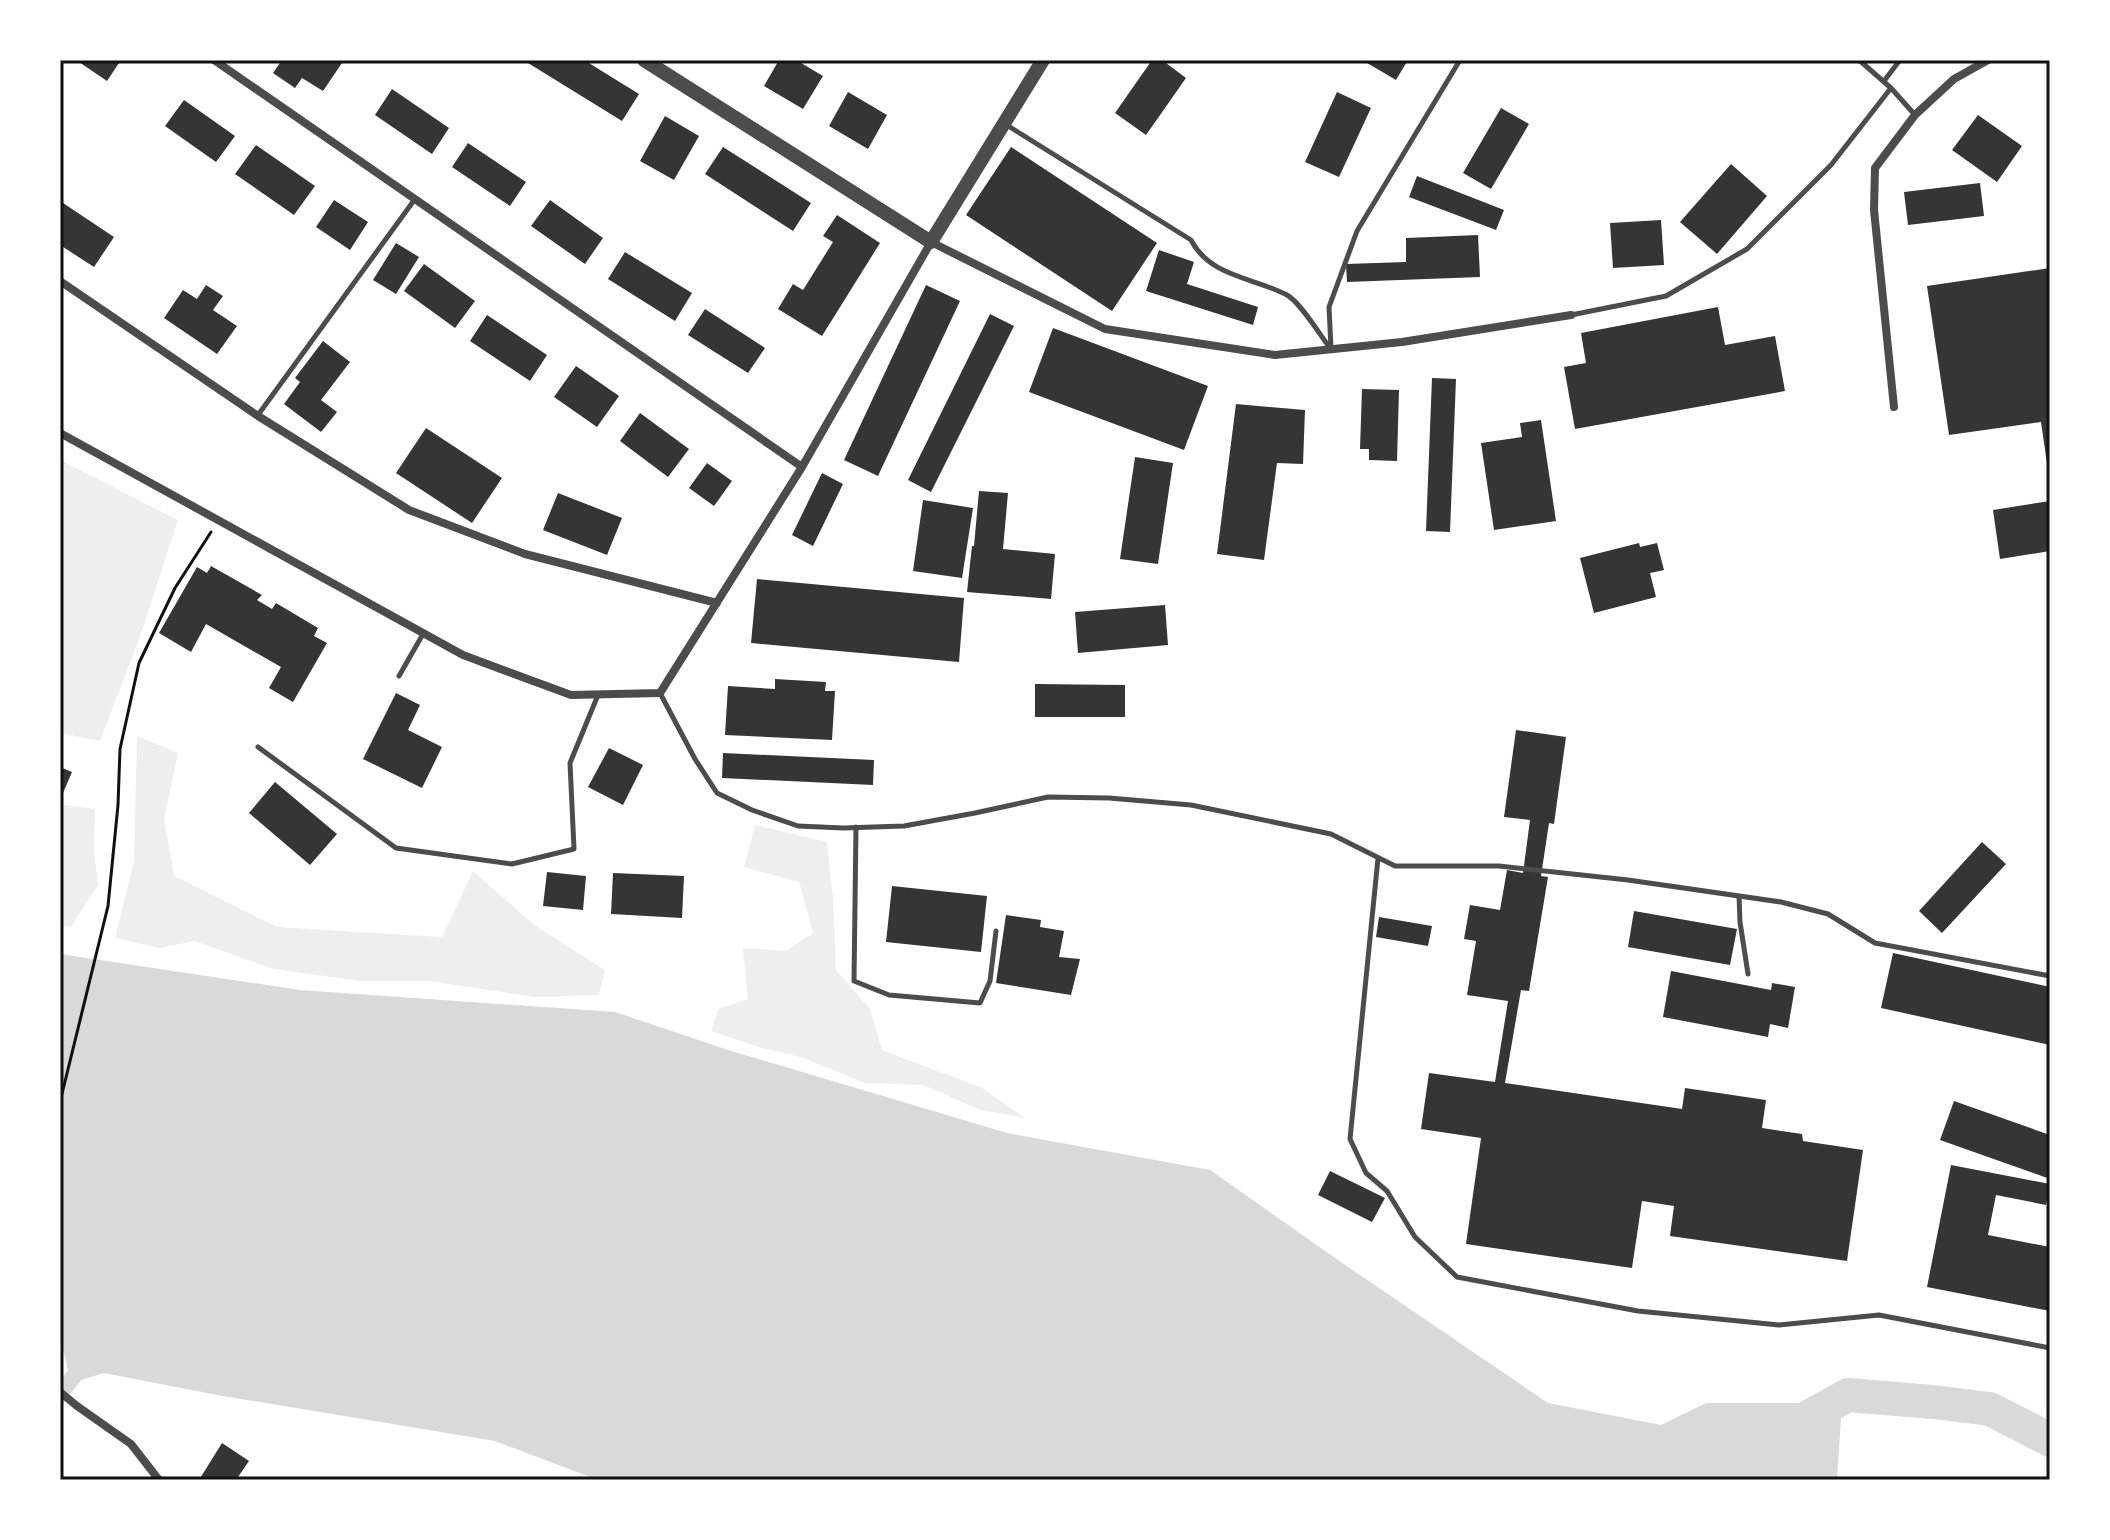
<svg xmlns="http://www.w3.org/2000/svg" width="2110" height="1540" font-family="'Open Sans',sans-serif">
	<style>
		.green { fill: #eee }
		.water { fill: #d9d9d9 }
		.lines { fill: none; stroke-linecap: round; stroke-linejoin: round }
		.river { stroke: #d9d9d9; stroke-width: 34 }
		.building { fill: #353535 }
		.path { stroke: #111; stroke-width: 3 }
		.service { stroke: #4c4c4c; stroke-width: 5 }
		.minor { stroke: #4c4c4c; stroke-width: 8 }
		.tertiary { stroke: #4c4c4c; stroke-width: 14 }
		.neatline { fill: none; stroke: #111; stroke-width: 3 }
	</style>
	<rect width="100%" height="100%" fill="#fff"/>
	<path class="green" d="M60,460L178,520L141,634L100,741L60,733Z
		M137,736L178,753L164,819L174,876L277,927L442,937L473,871L537,927L605,970L599,995L535,997L429,981H361L273,969L195,941L159,948L115,938L134,861Z
		M66,805L95,809L94,849L98,885L71,927L60,925V806Z
		M755,825L827,842L833,898L836,970L870,1009L882,1050L982,1088L1025,1118L977,1109L924,1085L864,1083L804,1058L759,1047L711,1031L719,1009L748,999L743,948L786,951L813,933L799,882L744,867Z"/>
	<path class="water" d="M60,954L300,990L615,1012L728,1050L1007,1133L1210,1170L1338,1260L1548,1403L1661,1425L1706,1403H1842L1837,1480H598L495,1441L217,1395L104,1373L81,1380L60,1408V1381L68,1370L60,1336Z"/>
	<g class="lines">
		<path class="river" d="M1794,1425L1848,1395L1933,1402L1990,1409L2050,1440"/>
	</g>
	<path class="building" d="M76,60H121L107,81Z
		M282,60H344L323,91L302,78L295,88L273,73Z
		M530,60H584L639,94L622,121L528,63Z
		M779,60H796L823,76L803,109L764,86Z
		M1152,60H1162L1186,78L1146,135L1115,113Z
		M1362,60H1408L1396,80Z
		M392,89L449,128L432,154L375,115Z
		M848,92L887,115L868,149L829,126Z
		M1337,92L1371,108L1339,177L1305,162Z
		M184,100L235,136L216,162L165,126Z
		M1501,108L1529,124L1491,189L1463,173Z
		M1978,115L2022,146L1997,182L1952,150Z
		M665,116L699,136L674,180L640,161Z
		M468,143L526,182L510,206L452,167Z
		M256,145L315,186L294,215L235,174Z
		M723,147L811,203L793,231L705,174Z
		M1011,147L1157,243L1112,311L966,215Z
		M1731,164L1767,196L1717,254L1680,222Z
		M1417,176L1504,210L1496,230L1409,197Z
		M1980,183L1984,216L1908,225L1904,192Z
		M334,200L368,222L350,250L316,227Z
		M550,200L603,238L585,264L531,226Z
		M60,201L114,237L94,267L60,245Z
		M837,215L880,243L822,336L778,309L793,284L803,290L833,242L823,236Z
		M1661,220L1664,265L1613,268L1610,223Z
		M1478,235L1480,277L1347,282L1346,264L1406,262V238Z
		M396,243L419,257L396,294L373,280Z
		M1159,250L1194,262L1187,284L1258,307L1253,325L1146,291Z
		M625,252L692,293L675,321L608,279Z
		M424,264L475,301L455,328L404,291Z
		M2050,268V470H2048L2041,422L1949,435L1927,286Z
		M206,285L223,296L213,310L237,326L217,354L164,318L183,290L197,299Z
		M926,285L960,301L878,476L844,460Z
		M1718,307L1725,345L1775,336L1785,391L1575,429L1564,367L1586,363L1581,333Z
		M705,309L765,348L748,373L688,335Z
		M990,314L1014,326L931,492L908,480Z
		M487,315L547,355L530,381L470,341Z
		M1053,328L1208,386L1184,450L1029,392Z
		M323,341L350,362L321,400L337,412L321,432L284,404L300,382L295,378Z
		M576,366L619,396L597,427L554,397Z
		M1432,378L1456,379L1450,532L1426,531Z
		M1362,389L1399,390L1397,461L1369,460V449H1360Z
		M1236,404L1305,410L1303,464L1277,463L1264,560L1217,554Z
		M640,413L689,449L668,477L620,441Z
		M1541,420L1556,521L1494,530L1481,443L1522,437L1520,423Z
		M426,428L502,478L472,523L396,473Z
		M1135,457L1173,463L1158,564L1120,559Z
		M707,463L732,481L714,506L689,488Z
		M822,473L843,484L813,546L792,535Z
		M979,491L1008,493L1003,549L1055,554L1051,599L967,592L972,546H974Z
		M558,493L622,518L607,555L543,530Z
		M923,500L973,508L962,578L913,571Z
		M2050,501V551L2000,559L1993,510Z
		M1639,543L1640,547L1657,543L1664,570L1650,573L1656,597L1594,613L1580,558Z
		M211,566L262,595L257,600L272,609L276,603L318,628L314,636L327,643L293,702L269,688L281,667L206,624L191,652L159,633L197,567L207,573Z
		M757,579L964,598L959,662L751,643Z
		M1165,605L1168,645L1078,653L1075,612Z
		M775,679L826,682L825,691H835L832,740L725,735L728,686L775,689Z
		M1035,684L1125,685V717H1035Z
		M396,693L420,705L408,730L442,747L422,788L363,759Z
		M1516,730L1566,737L1554,824L1549,823L1541,876L1548,877L1529,991L1521,990L1505,1083L1682,1109L1685,1088L1766,1100L1762,1128L1802,1134L1803,1141L1863,1150L1847,1261L1670,1236L1674,1206L1642,1201L1632,1268L1466,1244L1481,1138L1421,1129L1429,1073L1495,1082L1508,1001L1467,995L1476,941L1464,939L1470,905L1500,910L1507,870L1523,873L1530,820L1504,817Z
		M609,748L643,765L623,805L588,787Z
		M723,753L874,760L873,785L722,778Z
		M60,767L72,772L60,800Z
		M275,782L337,834L310,865L249,813Z
		M1982,842L2006,864L1942,933L1919,911Z
		M547,872L586,876L583,910L543,906Z
		M613,873L684,876L682,918L611,914Z
		M892,886L987,896L981,952L886,942Z
		M1634,911L1737,929L1730,965L1628,947Z
		M1006,915L1041,920L1040,927L1064,931L1059,957L1080,959L1071,995L996,983Z
		M1379,917L1432,926L1428,946L1376,937Z
		M1893,953L2050,987V1045L1881,1008Z
		M1671,971L1771,990L1772,983L1795,987L1788,1028L1770,1024L1768,1037L1663,1017Z
		M1954,1101L2050,1135V1179L1940,1140Z
		M1951,1165L2050,1184L2046,1205L1996,1195L1988,1235L2050,1247V1311L1927,1287Z
		M1330,1171L1385,1198L1372,1222L1318,1195Z
		M222,1443L249,1461L236,1480H199Z"/>
	<g class="lines">
		<path class="path" d="M60,1102L108,906L118,805L120,749L139,663L175,588L211,532"/>
		<path class="service" d="M1859,60L1891,88L1915,115
			M1884,81L1900,60
			M1005,124L1191,240C1210,277 1253,277 1287,295C1300,302 1320,335 1330,348
			M1571,315L1666,296L1747,249L1831,165L1891,88
			M1331,348L1329,307L1357,231L1460,60
			M258,415L415,199
			M399,676L423,634
			M660,693L695,759L717,793L752,810L798,826L843,828L904,826L975,813L1048,797L1109,798L1191,805L1331,834L1395,866H1499L1628,880L1781,902L1828,914L1875,943L2050,976
			M258,747L396,848L512,864L574,849L570,763L598,695
			M856,827L854,981L889,995L980,1003L990,981L996,931
			M1378,858L1350,1139L1366,1173L1387,1191L1415,1237L1457,1277L1638,1311L1779,1325L1879,1315L2050,1348
			M1739,896L1740,922L1748,974"/>
		<path class="minor" d="M214,60L802,467
			M60,281L258,416L409,510L525,554L717,603
			M1894,407L1874,210L1875,168L1915,115L1954,79L1988,60
			M60,433L463,655L571,695L660,693L802,467L931,242L1105,329L1275,355L1402,342L1571,315
			M60,1392L77,1406L131,1444L159,1480"/>
		<path class="tertiary" d="M644,60L931,242L1043,60"/>
	</g>
	<rect width="2110" height="1540" fill="none" stroke="#ffffff" stroke-width="124"/>
	<rect x="62" y="62" width="1986" height="1416" class="neatline"/>
</svg>
